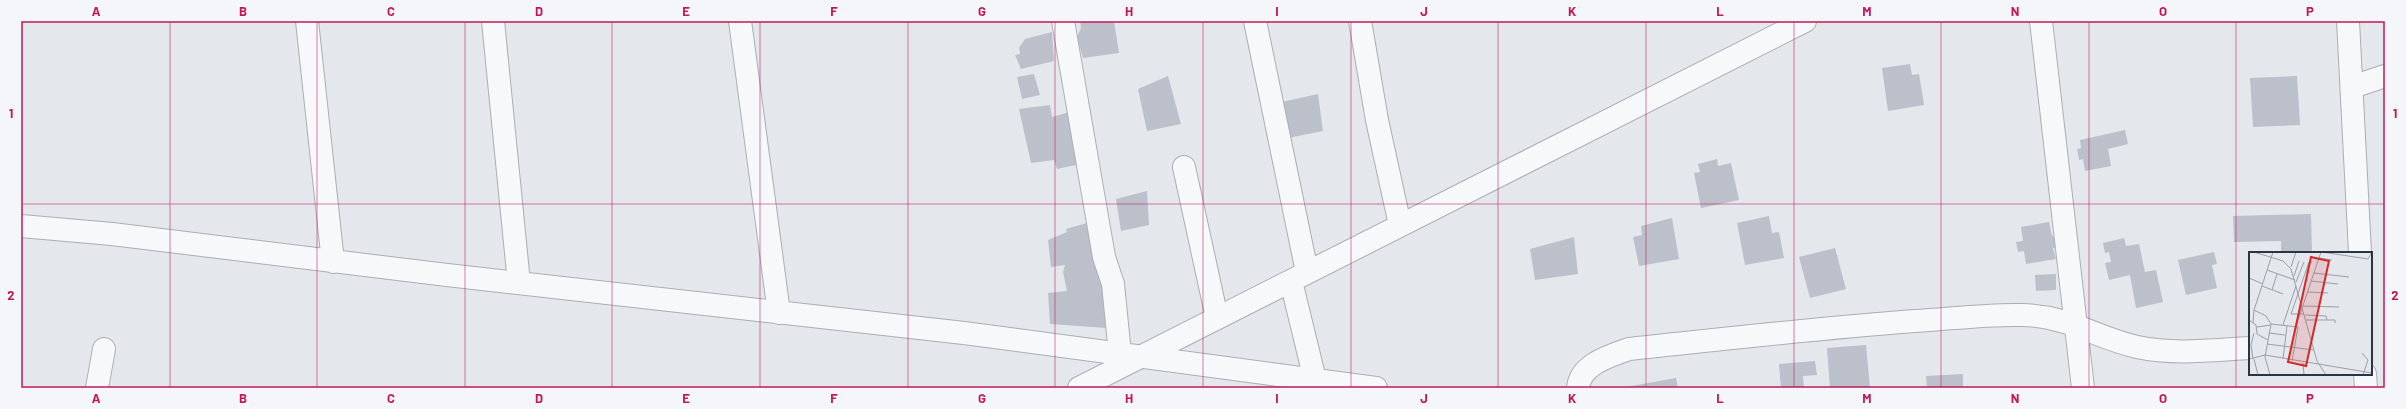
<svg xmlns="http://www.w3.org/2000/svg" width="2406" height="409" font-family="Barlow,sans-serif">
	<style>
		.building { fill: #bbc0ca }
		.lines { fill: none; stroke-linecap: round; stroke-linejoin: round }
		.minor-casing { stroke: #a9aeb7; stroke-width: 24 }
		.minor { stroke: #f7f8fa; stroke-width: 22 }
		.grid { fill: none; stroke: #c2185b; stroke-width: 1; stroke-opacity: 0.55 }
		.inset-road { fill: none; stroke: #9a9fa9; stroke-width: 1 }
		.view { fill: #d62828; fill-opacity: 0.15; stroke: #d62828; stroke-width: 2 }
		.inset-edge { fill: none; stroke: #2b3445; stroke-width: 2 }
		.neatline { fill: none; stroke: #c2185b; stroke-width: 1.5 }
		.grid-label { font-size: 13px; text-anchor: middle; font-weight: bold; fill: #c2185b }
	</style>
	<rect width="100%" height="100%" fill="#e4e7ec"/>
	<path class="building" d="M1080,21H1114L1119,53L1083,58L1077,37L1081,28Z
		M1052,32L1054,61L1021,69L1015,55L1020,54L1019,48L1025,39Z
		M1910,64L1912,75L1919,74L1924,105L1888,111L1882,68Z
		M1034,74L1040,95L1022,99L1017,77Z
		M1168,76L1181,124L1147,131L1138,89Z
		M2297,76L2300,125L2253,127L2250,78Z
		M1318,94L1323,131L1283,139L1282,102Z
		M1050,105L1052,117L1073,111L1081,164L1057,169L1054,160L1031,163L1019,109Z
		M2125,130L2128,144L2108,149L2111,166L2085,171L2083,159L2079,160L2077,149L2081,148L2080,140Z
		M1717,159L1718,166L1731,163L1739,200L1701,208L1694,173L1700,172L1698,164Z
		M1147,191L1149,225L1121,231L1116,199Z
		M2311,214L2312,253H2281V241L2234,242L2233,216Z
		M1769,216L1772,233L1779,232L1784,258L1745,265L1737,223Z
		M1672,218L1679,259L1639,266L1633,237L1642,235L1641,226Z
		M1090,222L1101,247L1107,328L1050,324L1048,293L1067,291L1063,272L1065,265L1051,267L1048,240L1067,232L1066,229Z
		M2049,222L2052,236L2060,235L2062,247L2053,248L2056,259L2026,264L2024,251L2018,252L2016,242L2023,241L2021,227Z
		M1574,237L1578,274L1535,280L1530,249Z
		M2124,238L2126,246L2139,244L2145,272L2156,270L2163,302L2136,308L2130,275L2109,280L2105,263L2111,262L2109,252L2105,253L2103,243Z
		M1835,248L1846,289L1810,298L1799,257Z
		M2214,252L2217,264L2212,265L2217,288L2186,295L2178,260Z
		M2056,274V290L2036,291L2035,275Z
		M1866,345L1870,388H1830L1827,348Z
		M1815,361L1817,375L1803,376L1804,388H1781L1779,364Z
		M1963,374V388H1927L1926,376Z
		M1676,378L1678,388H1626V387Z"/>
	<g class="lines">
		<g class="minor-casing">
			<path id="minor" d="M307,21L333,262
				M493,21L519,283
				M740,21L779,313
				M1063,21L1104,257L1113,284L1120,354
				M1255,21L1307,272
				M1360,21L1377,120L1400,225
				M2041,21L2083,388
				M2348,21L2360,253
				M2352,87L2385,76
				M1184,167L1217,318
				M21,226L112,234L447,275L964,333L1376,388
				M1291,281L1317,388
				M2365,374L2366,388
				M97,388L104,349
				M1079,388L1805,21
				M1578,388C1580,364 1610,356 1629,349C1724,339 1819,328 1915,321C1950,319 1987,314 2022,315C2068,316 2094,337 2137,347C2174,355 2213,350 2250,348"/>
		</g>
		<use href="#minor" class="minor"/>
	</g>
	<path class="grid" d="M170,21V388M317,21V388M465,21V388M612,21V388M760,21V388M908,21V388M1055,21V388M1203,21V388M1351,21V388M1498,21V388M1646,21V388M1794,21V388M1941,21V388M2089,21V388M2236,21V388M21,204H2385"/>
	<g transform="translate(2249 252)">
		<rect width="123" height="123" fill="#e4e7ec"/>
		<path class="inset-road" d="M5,0L34,9L42,17L68,109L77,123M73,0L119,7L123,0M70,6L83,8M42,15L47,0M18,18L46,28M65,21L100,25M45,24L50,9M0,26L14,32M62,29L89,32M47,30L55,10M13,34L34,42M23,38L28,22M59,40L79,41M54,54L90,55M5,58L17,64L22,72L16,105L21,123M42,62L60,10H63M42,62H55M56,63L77,64L78,68M0,68L7,73L8,82L19,88M57,68H86V71M4,71L5,58L24,0M22,72L49,75L43,109M34,73L47,34M47,74L72,0M8,75L22,73M20,81L36,83M18,92L65,98M113,101L119,108L114,123M0,107L16,103L123,121M4,107L2,93L5,81M5,107L9,123M34,107L38,74M54,111L55,123"/>
		<path class="view" d="M62,5L80,9L57,114L39,110Z"/>
		<rect width="123" height="123" class="inset-edge"/>
	</g>
	<rect width="2406" height="409" fill="none" stroke="#f4f6f9" stroke-width="44"/>
	<rect x="22" y="22" width="2362" height="365" class="neatline"/>
	<g class="grid-label">
		<text x="96" y="16">A</text>
		<text x="243" y="16">B</text>
		<text x="391" y="16">C</text>
		<text x="539" y="16">D</text>
		<text x="686" y="16">E</text>
		<text x="834" y="16">F</text>
		<text x="982" y="16">G</text>
		<text x="1129" y="16">H</text>
		<text x="1277" y="16">I</text>
		<text x="1424" y="16">J</text>
		<text x="1572" y="16">K</text>
		<text x="1720" y="16">L</text>
		<text x="1867" y="16">M</text>
		<text x="2015" y="16">N</text>
		<text x="2163" y="16">O</text>
		<text x="2310" y="16">P</text>
		<text x="11" y="118">1</text>
		<text x="2395" y="118">1</text>
		<text x="11" y="300">2</text>
		<text x="2395" y="300">2</text>
		<text x="96" y="403">A</text>
		<text x="243" y="403">B</text>
		<text x="391" y="403">C</text>
		<text x="539" y="403">D</text>
		<text x="686" y="403">E</text>
		<text x="834" y="403">F</text>
		<text x="982" y="403">G</text>
		<text x="1129" y="403">H</text>
		<text x="1277" y="403">I</text>
		<text x="1424" y="403">J</text>
		<text x="1572" y="403">K</text>
		<text x="1720" y="403">L</text>
		<text x="1867" y="403">M</text>
		<text x="2015" y="403">N</text>
		<text x="2163" y="403">O</text>
		<text x="2310" y="403">P</text>
	</g>
</svg>
